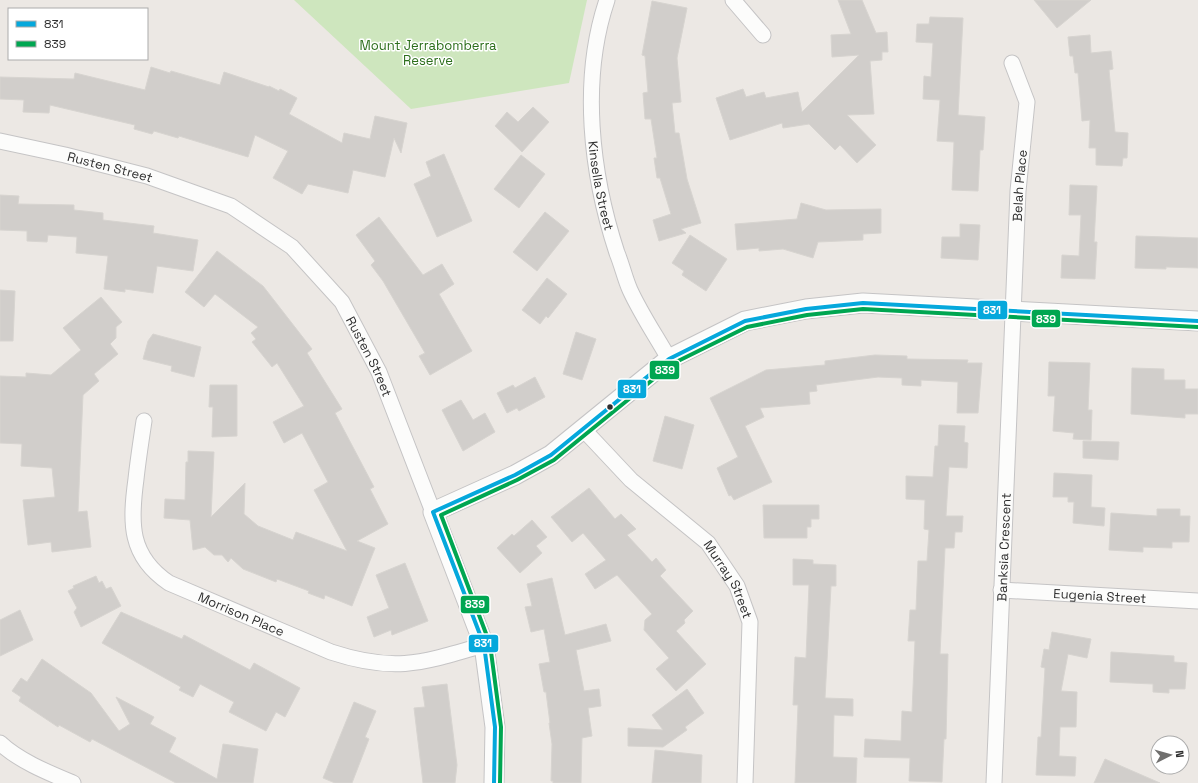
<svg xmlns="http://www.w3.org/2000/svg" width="1198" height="783" font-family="'Space Grotesk',sans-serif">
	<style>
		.green { fill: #cee6be }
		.building { fill: #d1cecb; stroke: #d7d4d0 }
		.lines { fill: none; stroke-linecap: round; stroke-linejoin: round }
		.minor-casing { stroke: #c5c4c5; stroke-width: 17 }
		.tertiary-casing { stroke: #c5c4c5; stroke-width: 21 }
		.minor { stroke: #fcfcfb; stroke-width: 15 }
		.tertiary { stroke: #fcfcfb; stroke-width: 19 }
		.bus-1-casing { stroke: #fff; stroke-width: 7 }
		.bus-2-casing { stroke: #fff; stroke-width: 7 }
		.bus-1 { stroke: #05a8dc; stroke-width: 4 }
		.bus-2 { stroke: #00a651; stroke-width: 4 }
		.bus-dot { fill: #2e2e2e; stroke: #fff; stroke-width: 1.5 }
		.labels { text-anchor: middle; stroke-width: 3; stroke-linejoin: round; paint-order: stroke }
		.park-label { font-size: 13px; fill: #2c6e1b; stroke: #fff }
		.street-label { font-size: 13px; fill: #2e2e2e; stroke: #fff }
		.line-badge { stroke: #fff; stroke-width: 1.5 }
		.badge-label { font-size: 11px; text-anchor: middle; font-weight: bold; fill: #fff }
	</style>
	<rect width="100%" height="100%" fill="#ece8e4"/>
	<path class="green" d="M294,0H587L569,83L411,109Z"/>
	<path class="building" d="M838,0H862L876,33L887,32L888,52H882V60L870,61L874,114L847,115L876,145L857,163L840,145L835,150L809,124L783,128L782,123L730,140L716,98L743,89L746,97L764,92L766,98L798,92L802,112L859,55L832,57L831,35L851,34Z
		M1034,0H1091L1057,28Z
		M652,1L687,8L677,58L681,102L672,103L675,133H679L687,179L701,223L681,229L686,233L659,241L653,220L671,214L660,178H657L654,158H657L651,119H645L643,93L648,92L645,56L642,55Z
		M930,17L963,18L958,115L985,117L983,150H980L978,191L952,190L954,142L937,141L940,100L923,99L924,76L931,77L933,43L916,42L917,24H929Z
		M1090,35L1091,53L1111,51L1113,69L1109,70L1115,132L1128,133L1127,158H1123L1122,166L1096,165V148H1089L1090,120L1082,121L1078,73H1075L1073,56H1070L1068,37Z
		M151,67L170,73L171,71L220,85L224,72L269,87V86L279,91L280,89L297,98L289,114L342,143L344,133L370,139L375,116L407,123L401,153L394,138L385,177L353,170L348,193L308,184L302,194L273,178L288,151L255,135L248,157L179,136L178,138L154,131L152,134L134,129L135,125L50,105L49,113L23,112L24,100L0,99V77L74,79L75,73L145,90Z
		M533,107L549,122L522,152L495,126L507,112L518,122Z
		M444,154L472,221L437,237L414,184L431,176L426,162Z
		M521,155L545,174L519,208L494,189Z
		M1070,185L1097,186L1094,242H1097L1095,279L1061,278L1062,255L1079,256L1081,215H1069Z
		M0,195L19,196L18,204L74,205V210L103,213V220L154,226L153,233L198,240L193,271L157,266L153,293L125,289V292L104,289L108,256L76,253L77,237L48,235L47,242L27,241V231L0,230Z
		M801,203L826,210L881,209V233L863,234V240L818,242L813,258L783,249L759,251V248L737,250L735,224L797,219Z
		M545,212L569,231L537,271L513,252Z
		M379,217L423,275L442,264L454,284L439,294L472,351L430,375L419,356L425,353L383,281L371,265L375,261L356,235Z
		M960,224L980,225L978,260L941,258L942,237H960Z
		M690,235L727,259L706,291L682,275L684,271L672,263Z
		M1136,236L1198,238V268L1166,267V269L1135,268Z
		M217,251L263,286L312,349L307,353L342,409L335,413L374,487L370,489L388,524L357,541L375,548L352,606L325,595L324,599L308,593L309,591L277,579L276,582L243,569L231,558L228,562L222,555H214L205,547L193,550L190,520L164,518L165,499L185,500L186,462H188V451L214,452L211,517L245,483L244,514L258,526L293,540L296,532L347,551L314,490L328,482L302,433L284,443L273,422L304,406L277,363L272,367L252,342L256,339L251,333L258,327L215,294L204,307L185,292Z
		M547,278L567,294L548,318L546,316L540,324L522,310Z
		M0,290L15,291L13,341H0Z
		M101,297L122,322L116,327V338L110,344L118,354L94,374L99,381L83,395L78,512L87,511L91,547L52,552L51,542L28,545L23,500L55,497L52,468L21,466L22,444L0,443V376L26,377V373L51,375L81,350L63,328Z
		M576,332L596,339L582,380L563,374Z
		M153,334L201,347L194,377L171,371L172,366L143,359L148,341Z
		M875,355L907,356V359L968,360L967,363H982L978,413H957L958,382L921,380V386L902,385V378L878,377L816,385L817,391L809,392L810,404L760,408L764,417L745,426L772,482L734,500L731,495L729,496L717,468L738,457L710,398L766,370L825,365V361Z
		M1049,362L1090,363L1088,410H1092L1091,440L1073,439L1074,433L1053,431L1055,396H1048Z
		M1132,368L1164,369V380H1185V389H1198V414H1185V418L1131,414Z
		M535,377L545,397L519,411L517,408L507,413L497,393L513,385L515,388Z
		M210,385H237V436L212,437L213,407H209Z
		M461,400L473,420L485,413L495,432L463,451L442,410Z
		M665,416L694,425L682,469L653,461Z
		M939,425L965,426L964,442L968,443L967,468L949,467L946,516H963L962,532H955L954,548H945L940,654H948L946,739H944L942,782L909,781L910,758L864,757L865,739L901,741L902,711L912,712L915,641H908L910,610H916L918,561H927L929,530L924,529L925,500L906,499V476L933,477L935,446H938Z
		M1083,441L1119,442L1118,460L1083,458Z
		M1054,473L1092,475L1091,507L1105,508L1104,526L1073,523L1074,502H1068V497H1053Z
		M589,488L615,519L621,514L636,529L627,535L652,562L656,558L666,570L660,576L693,611L684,620L685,623L676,631L706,664L676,691L656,669L669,658L644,630L645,620L652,614L617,575L595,589L585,574L606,560L583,533L572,542L551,517Z
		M763,505H819V519H811V527H807V538H764Z
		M1157,509H1180V516H1190L1189,542H1172V548L1143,547V552L1109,550L1111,513L1157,516Z
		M532,520L547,537L536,546L542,553L520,573L497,548L512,534L514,536Z
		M793,559L813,560V564L836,565V586H831L825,698L853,699V716L834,715L833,757L857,758L856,783H795L798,705H793L795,657L806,658L809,585H793Z
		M405,563L428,621L392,635L391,630L374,637L367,617L389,608L376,575Z
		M96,576L99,583L102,581L106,589L111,587L121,606L81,627L74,612L77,608L68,591L74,588L73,586Z
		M552,578L565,635L606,624L611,641L576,650L584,691L599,689L601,706L588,708L592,736L582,738L581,783H553V781H551L552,744L549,723H550L546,692H544L539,664L550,662L544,629L531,632L525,607L532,606L527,584Z
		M20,610L33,640L0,656V620Z
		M121,612L182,639L184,635L250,670L254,663L300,688L285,717L276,712L266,731L229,712L234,702L200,684L193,697L179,690L181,687L102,643Z
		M1052,632L1091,639L1087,658L1068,654L1061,691L1077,692L1076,727H1060L1059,756L1076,757L1075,776L1036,775L1038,737H1041L1045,668L1041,667L1044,649L1049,650Z
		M1111,652L1174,656V662L1187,663L1185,689H1169V693L1153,692V684L1110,682Z
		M42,659L91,693L119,731L130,724L116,697L154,717L150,724L176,738L169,752L217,779L223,744L258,749L253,783H176L92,739L90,742L59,725L58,727L19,701L21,697L12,691L21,678L27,682Z
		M447,684L457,765L455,783H423L414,708L425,707L422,687Z
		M687,689L704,713L685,727L687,730L663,747L628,746V728L663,730L652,715Z
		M354,702L376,711L365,737L369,739L352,783H335L323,778Z
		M655,750L702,755L701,783H652Z
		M1105,759L1160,783H1094Z"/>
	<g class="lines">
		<g class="minor-casing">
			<g id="minor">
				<path id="s1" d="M607,0C580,80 591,174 617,253C622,265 625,279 630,290C641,314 656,336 669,359"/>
				<path d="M733,0L763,35"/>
				<path id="s2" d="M0,141L65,155L147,176L231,206L292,247L342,302L379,372L433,512"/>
				<path id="s3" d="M144,421C141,441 138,460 136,479C130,523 129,556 169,583L331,652C395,673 422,663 484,645"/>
				<path id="s4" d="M584,430L631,480L708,543L737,586L750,622L745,783"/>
				<path id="s5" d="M1001,590L1198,601"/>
				<path d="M0,743C19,761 49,773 73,783"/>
				<path id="s6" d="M994,783L1018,191L1027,102L1012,63"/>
			</g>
		</g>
		<g class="tertiary-casing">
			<path id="tertiary" d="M494,783L495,727L484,645L433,512L515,475L551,455L669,359L745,321L806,309L863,303L1198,321"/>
		</g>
		<use href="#minor" class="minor"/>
		<use href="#tertiary" class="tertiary"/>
		<g class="bus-1-casing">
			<path id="bus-1" d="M433,512L515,475L551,455L669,359L745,321L806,309L863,303L1198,321
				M433,512L484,645L495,727L494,783"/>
		</g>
		<g class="bus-2-casing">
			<path id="bus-2" d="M500,783L501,727L490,644L441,515L517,480L554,460L672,364L747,327L807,315L863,309L1198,327"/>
		</g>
		<use href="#bus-1" class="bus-1"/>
		<use href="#bus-2" class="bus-2"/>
	</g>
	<circle class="bus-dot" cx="610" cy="407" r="3.5"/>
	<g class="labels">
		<g class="park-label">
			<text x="428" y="50">Mount Jerrabomberra<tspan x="428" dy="15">Reserve</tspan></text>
		</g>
		<g class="street-label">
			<text dy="5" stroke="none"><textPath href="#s2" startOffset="113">Rusten Street</textPath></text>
			<text dy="5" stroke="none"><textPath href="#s1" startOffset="188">Kinsella Street</textPath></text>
			<text dy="5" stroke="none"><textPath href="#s6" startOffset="598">Belah Place</textPath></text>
			<text dy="5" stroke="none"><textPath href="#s2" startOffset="449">Rusten Street</textPath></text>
			<text dy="5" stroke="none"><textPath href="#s6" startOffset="236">Banksia Crescent</textPath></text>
			<text dy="5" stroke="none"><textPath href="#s4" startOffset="210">Murray Street</textPath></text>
			<text dy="5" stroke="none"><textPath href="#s5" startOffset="99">Eugenia Street</textPath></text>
			<text dy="5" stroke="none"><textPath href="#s3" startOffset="254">Morrison Place</textPath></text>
		</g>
	</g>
	<g class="line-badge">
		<rect x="977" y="300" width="31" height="20" rx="4" fill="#05a8dc"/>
		<rect x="1031" y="309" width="30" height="19" rx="4" fill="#00a651"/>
		<rect x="649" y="360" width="31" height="20" rx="4" fill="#00a651"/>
		<rect x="617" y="379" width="30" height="20" rx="4" fill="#05a8dc"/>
		<rect x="460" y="595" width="30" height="19" rx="4" fill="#00a651"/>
		<rect x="468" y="634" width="31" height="19" rx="4" fill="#05a8dc"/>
	</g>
	<g class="badge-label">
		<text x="992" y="314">831</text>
		<text x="1046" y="323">839</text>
		<text x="665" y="374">839</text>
		<text x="632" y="393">831</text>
		<text x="475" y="608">839</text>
		<text x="483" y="647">831</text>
	</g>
	<rect x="8" y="8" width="140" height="52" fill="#ffffff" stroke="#ababab"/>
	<rect x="16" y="21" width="20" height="6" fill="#05a8dc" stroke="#ababab"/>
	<text x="44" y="28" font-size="12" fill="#2e2e2e">831</text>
	<rect x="16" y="41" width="20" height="6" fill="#00a651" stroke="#ababab"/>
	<text x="44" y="48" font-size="12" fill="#2e2e2e">839</text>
	<g transform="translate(1170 755) rotate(84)"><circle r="19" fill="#ffffff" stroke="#ababab"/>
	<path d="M0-3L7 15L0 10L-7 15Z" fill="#706f6e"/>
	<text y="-6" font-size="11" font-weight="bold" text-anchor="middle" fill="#2e2e2e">N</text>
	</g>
</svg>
